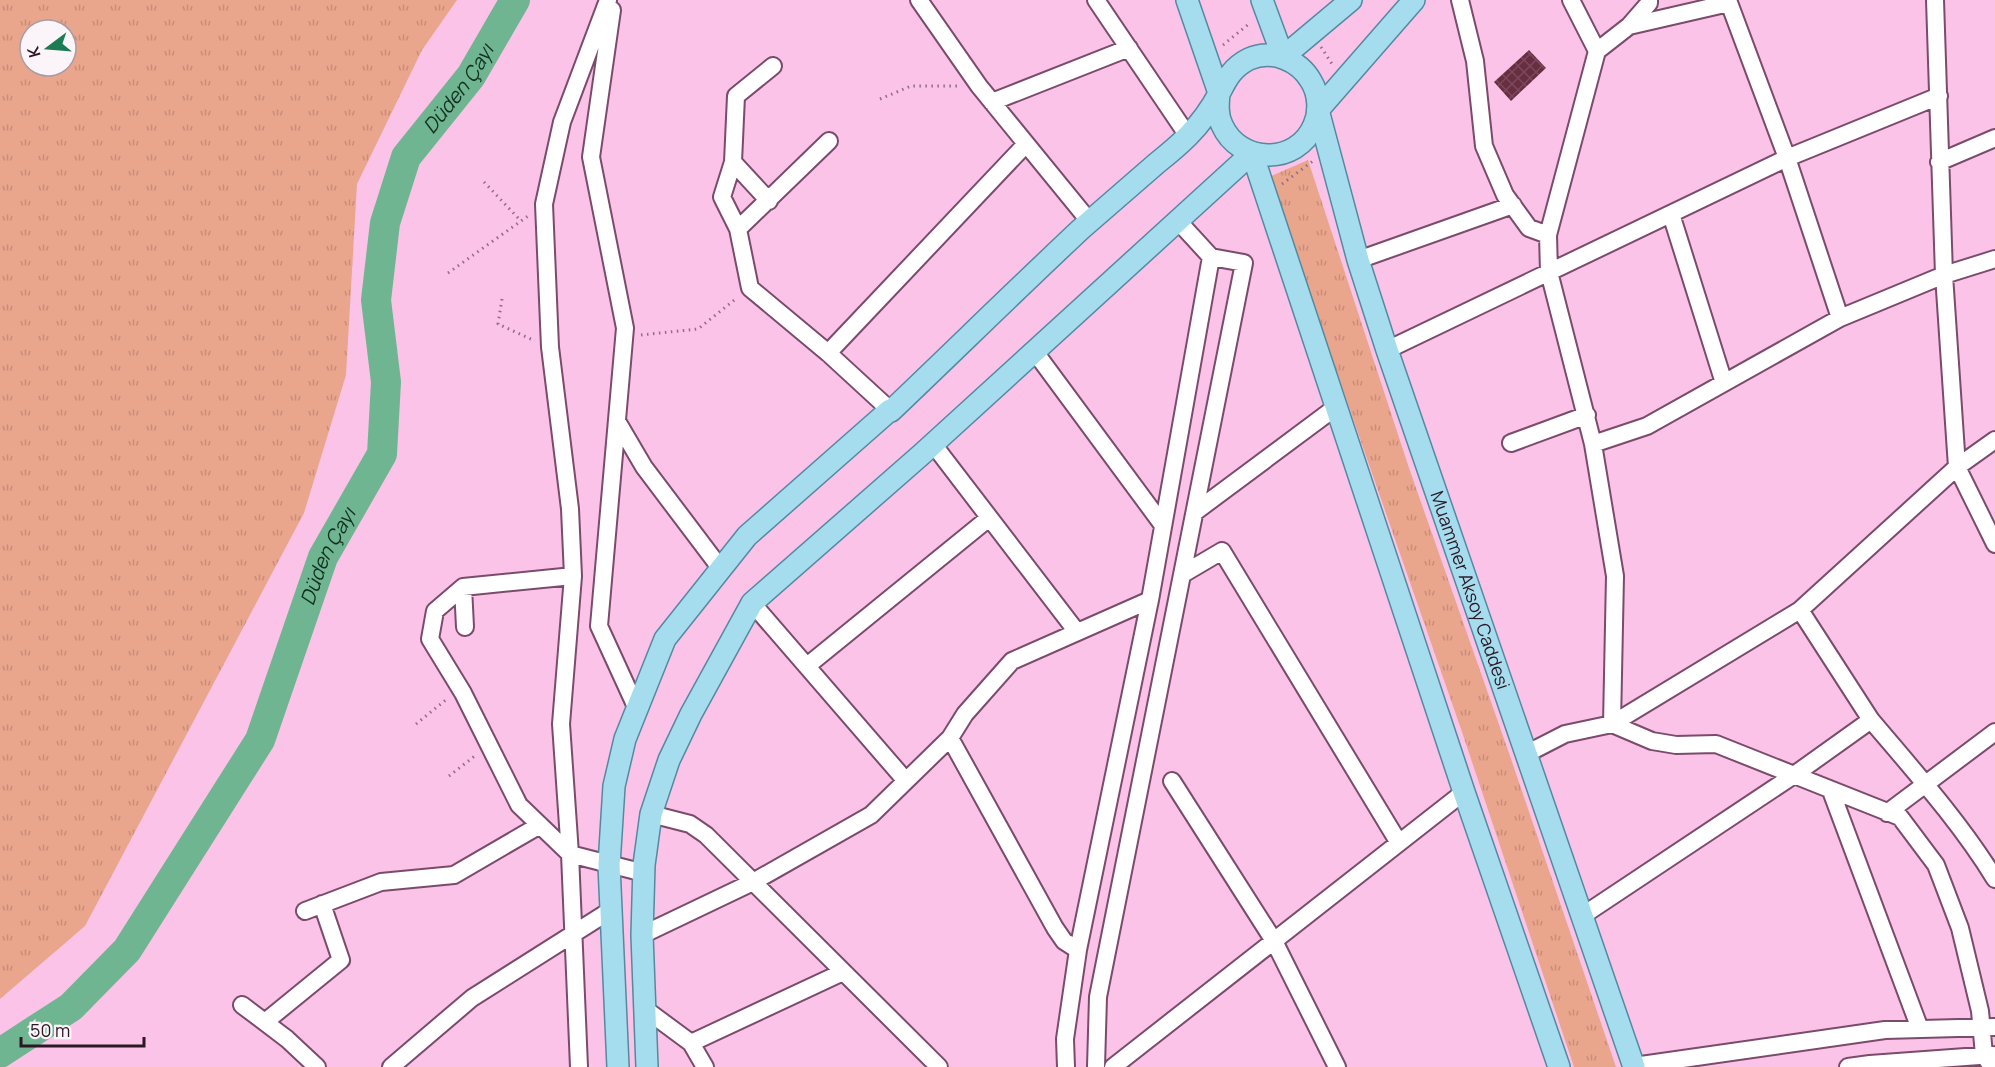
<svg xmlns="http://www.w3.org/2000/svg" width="1995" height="1067" font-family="Manrope,sans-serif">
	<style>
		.grass { fill: url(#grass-tufts); fill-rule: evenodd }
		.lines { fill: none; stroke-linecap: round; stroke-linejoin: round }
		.river { stroke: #70b591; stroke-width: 30 }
		.building { fill: url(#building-cross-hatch) }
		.minor-casing { stroke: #7a4b6b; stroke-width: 20 }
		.major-casing { stroke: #5489a0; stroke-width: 24 }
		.path { stroke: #936d86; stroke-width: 3; stroke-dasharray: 1.5 4.5; stroke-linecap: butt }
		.minor { stroke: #fff; stroke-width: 16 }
		.major { stroke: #a6ddee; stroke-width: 21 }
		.labels { text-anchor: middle; stroke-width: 6; stroke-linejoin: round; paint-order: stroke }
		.street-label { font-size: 18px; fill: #2c1825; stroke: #fbf5f9 }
		.water-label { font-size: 20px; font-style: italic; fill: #123122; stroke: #fbf5f9 }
	</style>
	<defs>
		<pattern id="grass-tufts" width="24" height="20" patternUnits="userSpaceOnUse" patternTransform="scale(1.5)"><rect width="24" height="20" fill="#eaa58d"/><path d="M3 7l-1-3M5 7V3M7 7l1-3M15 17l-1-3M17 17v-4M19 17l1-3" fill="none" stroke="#c98d7a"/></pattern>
		<pattern id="building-cross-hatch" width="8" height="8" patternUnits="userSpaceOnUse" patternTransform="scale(1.5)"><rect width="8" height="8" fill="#692d42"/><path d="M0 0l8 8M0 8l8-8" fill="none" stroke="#7a495b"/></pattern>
	</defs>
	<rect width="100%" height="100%" fill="#fbc3e7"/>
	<path class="grass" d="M0,0H457L422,50L357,184L346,375L304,513L85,926L0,999ZM30,30H66V66H30Z
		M1308,160L1409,468L1510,756L1616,1067H1574L1461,729L1269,177Z"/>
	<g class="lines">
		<path class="river" id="s1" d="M0,1053L71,1007L127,950L260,740L323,557L382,454L386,382L376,300L385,223L406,157L471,76L515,0"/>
	</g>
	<path class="building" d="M1529,50L1546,68L1511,101L1494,82Z"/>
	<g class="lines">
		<g class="minor-casing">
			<path id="minor" d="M608,0L562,122L544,204L550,347L570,509L573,576L561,724L570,854L644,873
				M919,0L979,86L1090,222
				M1096,0L1188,136
				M1460,0L1475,61L1484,146L1505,195L1529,228L1548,235
				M1571,0L1597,51
				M1649,0V3L1629,26L1597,51L1548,235L1549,272L1593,444L1615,576L1612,724L1800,610L1957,467L1995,440
				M1728,0L1787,158L1840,318
				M1935,0L1944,275L1957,467L1995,544
				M612,10L591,157L625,328L599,626L637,709
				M1629,26L1729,3
				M992,102L1129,48
				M733,162L769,201
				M1939,162L1995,138
				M1671,214L1724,383
				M738,229L722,197L733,162L736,96L773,66
				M1358,260L1513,205
				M1387,350L1787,158L1939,96
				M1035,352L1162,524
				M828,353L750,288L738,229L829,141
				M890,410L828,353L1026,144
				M617,421L644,467L721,569
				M1511,443L1587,415
				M933,444L1077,632
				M1593,444L1647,426L1840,318L1944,275L1995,259
				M1195,512L1336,407
				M1183,574L1222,551L1399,843
				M573,576L463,587L435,611L430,639L463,693L519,805L570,854L579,1067
				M463,587L465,627
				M752,603L906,781
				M807,666L989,518
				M1871,720C1914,771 1960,822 1995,879
				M950,738L1055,928L1064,941L1078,950
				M1526,754L1565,734L1612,724L1652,741L1676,745L1716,744L1900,817L1936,865L1960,928L1980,1011L1984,1055L1992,1067
				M1172,781L1274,941L1337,1067
				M1831,791L1920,1029
				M1887,813L1995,732
				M651,814L690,824L706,835L939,1067
				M305,911L381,882L454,875L540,825
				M1582,916L1794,775L1871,720L1800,610
				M642,935L753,882L871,815L950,738L965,714L1012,661L1150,600
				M242,1005L287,1039L317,1067
				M645,1009L691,1043L705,1067
				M265,1022L341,960L322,904
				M691,1043L843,972
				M1634,1066L1885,1030L1995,1027
				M391,1067L472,998L611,910
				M1066,1067L1065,1039L1078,950L1150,600L1211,257
				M1096,1067L1098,997L1244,263L1211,257L1178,221
				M1113,1067L1464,792
				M1848,1067L1870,1064L1993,1055"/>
		</g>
		<g class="major-casing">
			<g id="major">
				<path d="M1262,0L1283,57"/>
				<path d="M1283,57L1351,0"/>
				<path id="s2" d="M1318,110L1358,260L1387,350L1634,1067"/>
				<path d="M1318,110L1414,0"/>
				<path d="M1252,153L1464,792L1559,1067"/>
				<path d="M618,1067L609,865L614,786L625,739L665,639L747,536L890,410L891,411C954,351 1017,289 1081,229C1106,207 1132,185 1157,163C1167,155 1178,146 1188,136C1199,125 1212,107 1220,92C1227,78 1233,67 1249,59C1272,49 1299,60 1311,81C1319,94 1320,112 1314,125C1297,166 1239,164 1222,125C1217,115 1218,104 1219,93L1187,0"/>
				<path d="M647,1067L642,935L644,865L651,814L669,760L691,714L752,603L922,454L1252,153"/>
			</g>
		</g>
		<path class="path" d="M1223,45L1250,23
			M1321,47L1334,67
			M880,99L911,86H960
			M484,182L521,221
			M1282,184L1313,161
			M448,273L528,216
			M502,299L498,324L535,341
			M641,335L698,329L737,298
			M416,724L447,699
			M449,776L476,755"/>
		<use href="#minor" class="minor"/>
		<use href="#major" class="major"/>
	</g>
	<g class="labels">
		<g class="street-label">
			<text dy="6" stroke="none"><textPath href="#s2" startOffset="504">Muammer Aksoy Caddesi</textPath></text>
		</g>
		<g class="water-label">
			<text dy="7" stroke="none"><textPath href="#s1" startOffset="1113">Düden Çayı</textPath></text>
			<text dy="7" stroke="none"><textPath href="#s1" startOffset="609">Düden Çayı</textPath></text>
		</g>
	</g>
	<g transform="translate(48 48) rotate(254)"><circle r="28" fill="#fbf5f9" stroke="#a89da4" stroke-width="1.5"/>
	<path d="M0-4.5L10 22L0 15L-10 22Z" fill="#1b7b53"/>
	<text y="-9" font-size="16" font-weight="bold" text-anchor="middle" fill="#2c1825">K</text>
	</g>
	<path d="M21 1037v9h123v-9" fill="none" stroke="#2c1825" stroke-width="3"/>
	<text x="30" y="1037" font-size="18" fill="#2c1825" stroke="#fbf5f9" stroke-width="4.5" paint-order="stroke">50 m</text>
</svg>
